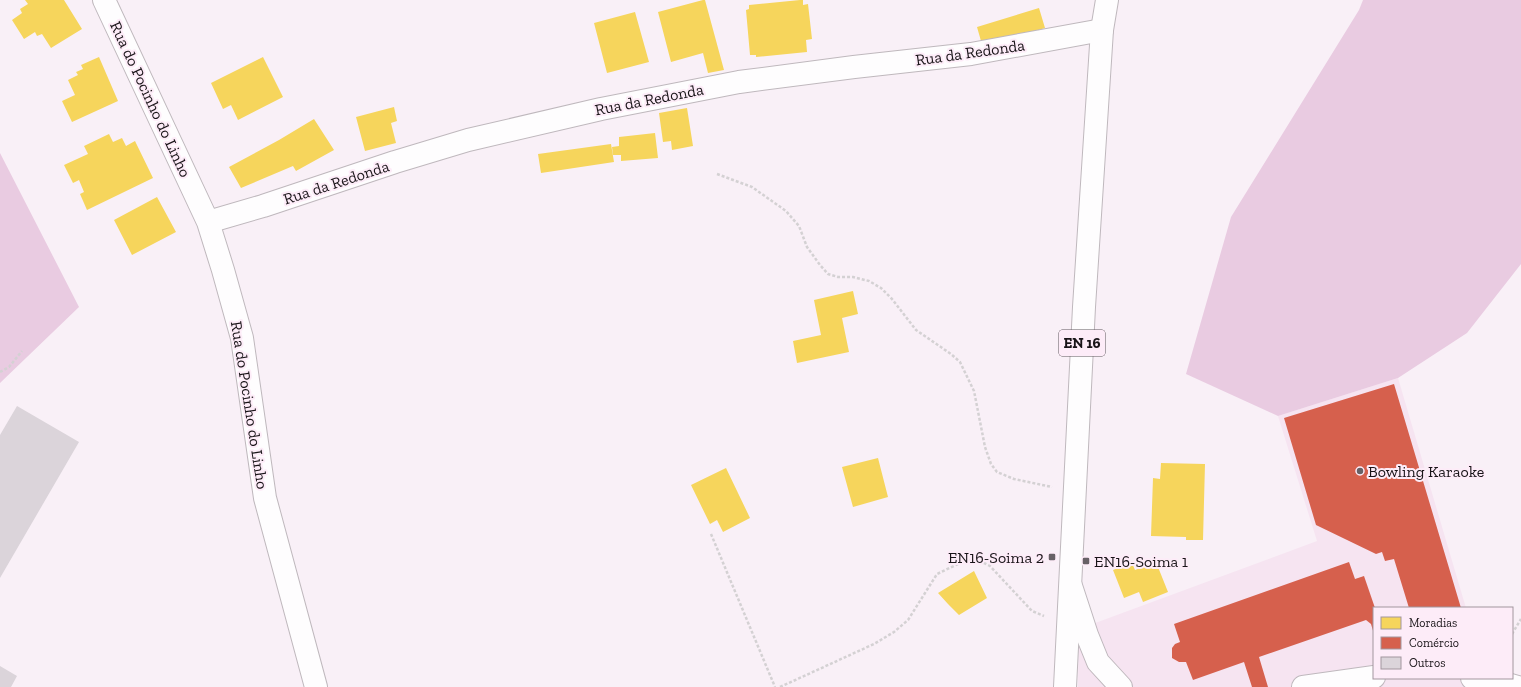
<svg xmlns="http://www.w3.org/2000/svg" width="1521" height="687" font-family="'Zilla Slab',serif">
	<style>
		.built { fill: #f6e4f1 }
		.green { fill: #e9cbe1 }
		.homes { fill: #f6d55c }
		.shops { fill: #d6604d }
		.building { fill: #dbd4da }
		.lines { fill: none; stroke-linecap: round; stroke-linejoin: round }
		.minor-casing { stroke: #bfb8bd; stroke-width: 24 }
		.primary-casing { stroke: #bfb8bd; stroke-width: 24 }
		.path { stroke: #d4d1d3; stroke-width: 2.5; stroke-dasharray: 3 2; stroke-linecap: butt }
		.minor { stroke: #fefdfe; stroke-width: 22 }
		.primary { stroke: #fefdfe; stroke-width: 22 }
		.poi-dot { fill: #676166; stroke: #fdecf8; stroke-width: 1.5 }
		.labels { text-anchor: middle; stroke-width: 4; stroke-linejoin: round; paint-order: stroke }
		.shield { fill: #fdecf8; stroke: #5d555b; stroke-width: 1 }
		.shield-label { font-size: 15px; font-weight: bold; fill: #191418 }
		.street-label { font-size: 16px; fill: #191418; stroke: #fdecf8 }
		.poi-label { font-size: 16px; fill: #191418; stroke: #fdecf8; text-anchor: start }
	</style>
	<rect width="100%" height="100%" fill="#f9f0f7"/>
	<path class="built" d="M1398,378L1466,608H1374V678H1472L1518,687H1078L1079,629L1317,541L1278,416Z"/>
	<path class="green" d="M1363,0H1521V264L1467,333L1398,378L1278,416L1186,374L1231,217L1359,10Z
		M0,153L79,307L0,383Z"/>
	<path class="homes" d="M25,0H64L82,29L51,48L42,34L37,36L35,32L24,39L12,20L22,13L20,9L28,4Z
		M703,0H705L724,70L708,73L703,53L671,62L658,12Z
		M800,0H803V5L808,4L812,39L806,40L807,52L756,57V55H750L746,10L749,9V5Z
		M1039,8L1045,28L983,48L977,27Z
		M635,12L649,62L607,73L594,23Z
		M99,57L118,101L72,122L62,101L75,95L68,80L78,75L76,72L83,69L81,65Z
		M263,57L283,97L238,120L231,105L223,109L211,83Z
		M394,107L397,121L391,123L396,143L365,151L356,117Z
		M687,108L693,146L672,150L671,141L663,142L659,113Z
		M314,119L334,150L296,171L293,166L241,188L229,167L279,140Z
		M655,133L658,158L621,161V155H613L612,147L619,146V137Z
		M109,134L113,142L122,138L126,146L135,141L153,178L87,210L80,194L84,192L79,180L73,183L64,165L88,154L84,146Z
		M611,144L614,162L541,173L538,154Z
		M157,197L176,232L132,255L114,220Z
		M853,291L858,314L842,318L849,352L797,363L793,341L821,335L814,300Z
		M878,458L888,497L853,507L842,467Z
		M1161,463L1205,464L1203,540H1186V537L1151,536L1153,478L1160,479Z
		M726,468L750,518L723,532L717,520L710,524L691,485Z
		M1156,562L1168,592L1143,602L1139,592L1124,598L1113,570L1132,563L1135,570Z
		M974,571L987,598L959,615L948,604L938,593Z"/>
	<path class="shops" d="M1394,384L1461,608H1409L1394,559L1385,561L1382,552L1376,554L1316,525L1284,418Z
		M1349,562L1355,579L1364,576L1375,608H1374V634L1371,624L1366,620L1259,657L1268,687H1252L1244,662L1193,680L1186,662H1179L1172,658V648L1175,644L1180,642L1174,624Z"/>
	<path class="building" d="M17,406L79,442L0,578V435Z
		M0,666L17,676L11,687H0Z"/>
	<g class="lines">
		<g class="minor-casing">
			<path id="minor" d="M104,0L208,222L223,270L242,338L265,498L316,687
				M208,222L263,206L395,162L468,140L601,109L739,82L854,67L971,54L1102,30
				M1071,586L1087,635L1098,662L1121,687
				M1472,678L1497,681L1518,687
				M1303,687L1374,677"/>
		</g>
		<g class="primary-casing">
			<path id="primary" d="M1065,687L1084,307L1102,30L1107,0"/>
		</g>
		<path class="path" d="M717,174L752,187L786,211L799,226L807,247L820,265L828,274L838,277H853L869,281L881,288L892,299L916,330L951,354L960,362L974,391L985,447L991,464L997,472L1014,479L1052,487
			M0,372L9,367L22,351
			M711,534L775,687
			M1512,634L1521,619
			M780,687L874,644L894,632L908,620L937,574L958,564L976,559L990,566L1032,611L1044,616"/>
		<use href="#minor" class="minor"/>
		<use href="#primary" class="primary"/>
	</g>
	<g class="poi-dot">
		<circle cx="1360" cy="471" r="4"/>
		<rect x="1048" y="553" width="8" height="8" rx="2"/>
		<rect x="1082" y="557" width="8" height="8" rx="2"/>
	</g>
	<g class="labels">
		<rect class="shield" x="1059" y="330" width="46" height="26" rx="3"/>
		<g class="shield-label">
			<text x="1082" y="348">EN 16</text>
		</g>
		<g class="street-label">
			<text transform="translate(970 52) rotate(-8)" y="6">Rua da Redonda</text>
			<text transform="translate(151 99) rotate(65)" y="6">Rua do Pocinho do Linho</text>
			<text transform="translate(649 99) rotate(-11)" y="6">Rua da Redonda</text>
			<text transform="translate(336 182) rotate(-18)" y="6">Rua da Redonda</text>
			<text transform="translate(250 405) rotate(81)" y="6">Rua do Pocinho do Linho</text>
		</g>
		<g class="poi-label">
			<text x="1368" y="477">Bowling Karaoke</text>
			<text x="1044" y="563" text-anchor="end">EN16-Soima 2</text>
			<text x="1094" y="567">EN16-Soima 1</text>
		</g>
	</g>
	<rect x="1373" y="607" width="140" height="72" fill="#fdecf8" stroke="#a2969e"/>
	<rect x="1381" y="617" width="20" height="12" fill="#f6d55c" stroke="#a2969e"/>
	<text x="1409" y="627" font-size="12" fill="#191418">Moradias</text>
	<rect x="1381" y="637" width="20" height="12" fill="#d6604d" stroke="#a2969e"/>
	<text x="1409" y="647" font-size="12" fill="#191418">Comércio</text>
	<rect x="1381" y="657" width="20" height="12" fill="#dbd4da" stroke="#a2969e"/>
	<text x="1409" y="667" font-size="12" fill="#191418">Outros</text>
</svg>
